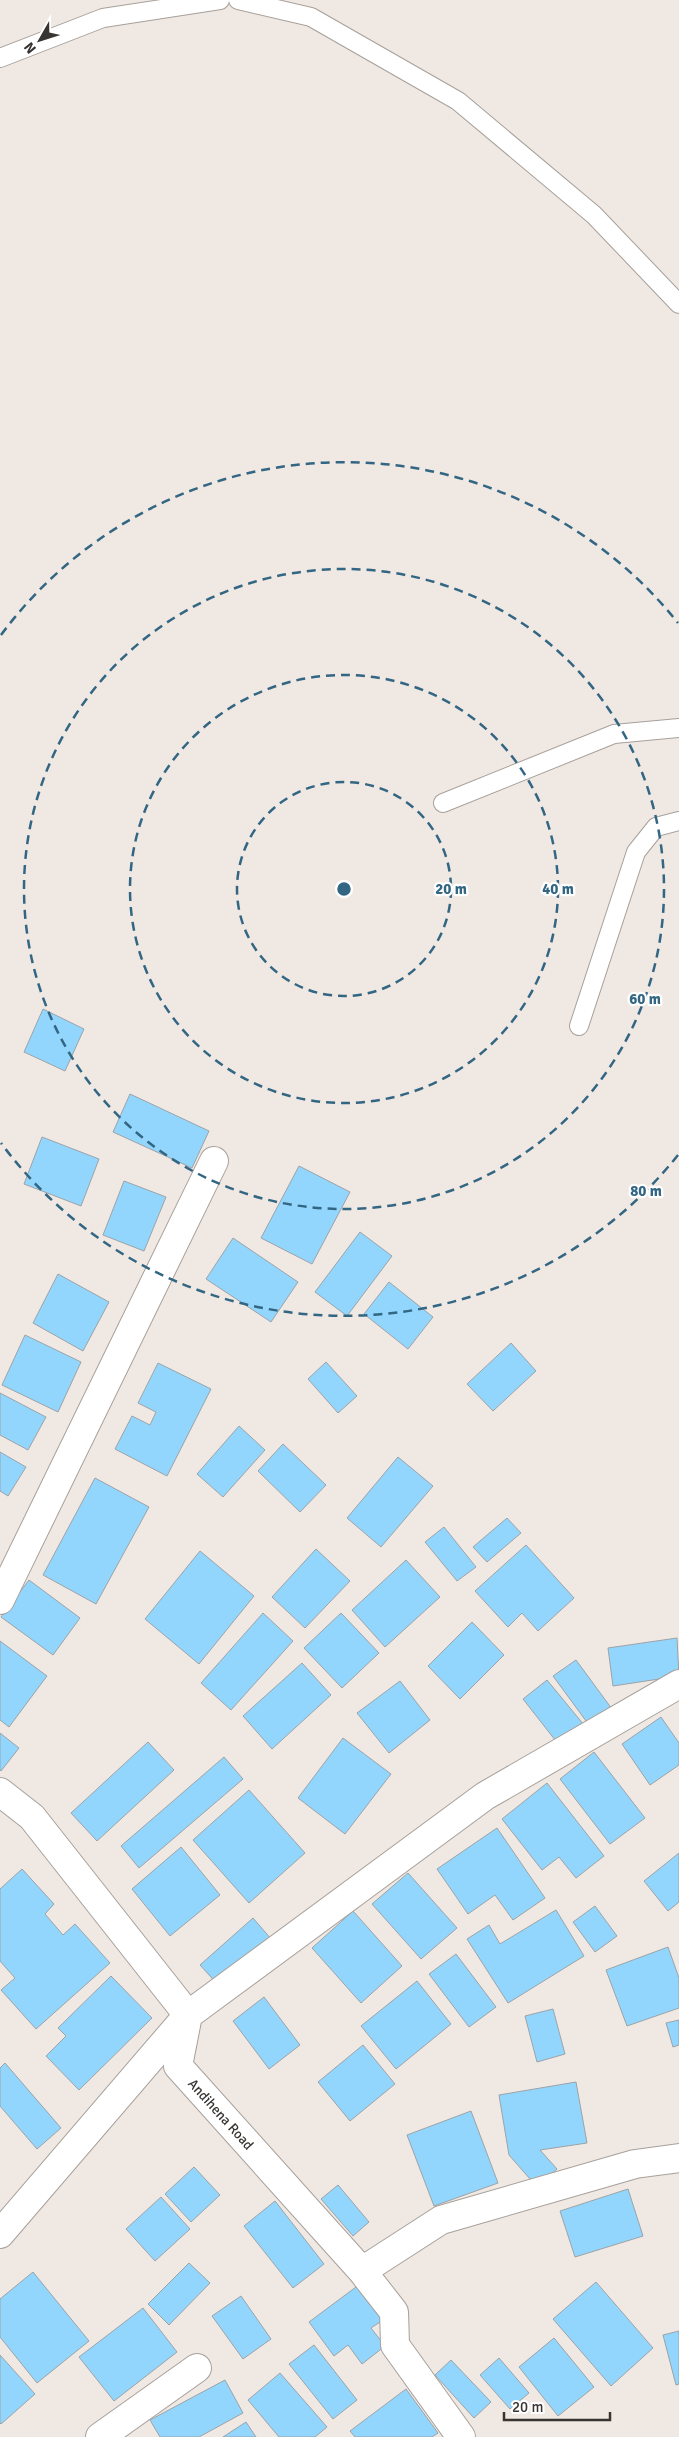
<svg xmlns="http://www.w3.org/2000/svg" width="679" height="2437" font-family="Signika,sans-serif">
	<style>
		.building { fill: #93d6fd; stroke: #9ba3a8 }
		.lines { fill: none; stroke-linecap: round; stroke-linejoin: round }
		.service-casing { stroke: #a7a09b; stroke-width: 20 }
		.minor-casing { stroke: #a7a09b; stroke-width: 30 }
		.service { stroke: #fff; stroke-width: 18 }
		.minor { stroke: #fff; stroke-width: 28 }
		.ring { fill: none; stroke: #326683; stroke-width: 2.5; stroke-dasharray: 9 6 }
		.labels { text-anchor: middle; stroke-width: 4.5; stroke-linejoin: round; paint-order: stroke }
		.street-label { font-size: 14px; fill: #373432; stroke: #fff }
		.centre { fill: #326683; stroke: #fff; stroke-width: 2.5 }
		.ring-label { font-size: 15px; text-anchor: middle; font-weight: bold; fill: #326683; stroke: #fff; stroke-width: 4.5; stroke-linejoin: round; paint-order: stroke }
	</style>
	<rect width="100%" height="100%" fill="#f0e8e2"/>
	<path class="building" d="M43,1009L84,1029L65,1071L24,1052Z
		M130,1094L209,1131L192,1168L113,1132Z
		M42,1137L99,1159L81,1206L24,1184Z
		M299,1166L350,1192L312,1264L261,1238Z
		M124,1181L166,1197L144,1251L103,1235Z
		M360,1232L392,1256L347,1316L315,1292Z
		M233,1238L298,1282L271,1322L206,1279Z
		M58,1274L109,1302L83,1351L33,1323Z
		M389,1282L433,1317L408,1349L364,1314Z
		M25,1335L81,1362L58,1412L2,1385Z
		M511,1343L536,1371L493,1411L467,1384Z
		M326,1362L357,1396L338,1413L308,1379Z
		M158,1363L211,1389L167,1476L115,1449L132,1416L150,1425L156,1412L138,1403Z
		M0,1393L46,1417L28,1450L0,1435Z
		M239,1426L265,1450L223,1497L197,1474Z
		M283,1444L326,1485L300,1512L258,1471Z
		M0,1452L26,1467L8,1496L0,1491Z
		M398,1457L433,1486L381,1547L347,1518Z
		M95,1478L149,1507L96,1604L43,1575Z
		M507,1518L521,1533L487,1562L473,1547Z
		M444,1527L476,1567L457,1581L425,1542Z
		M526,1545L574,1598L538,1631L522,1613L508,1627L475,1591Z
		M316,1549L350,1581L305,1628L272,1597Z
		M200,1551L254,1596L199,1664L145,1619Z
		M406,1560L440,1597L385,1647L352,1610Z
		M29,1580L80,1618L53,1655L1,1617Z
		M263,1613L293,1641L231,1710L201,1683Z
		M341,1613L379,1653L342,1688L304,1648Z
		M472,1622L504,1655L460,1699L428,1666Z
		M677,1638L679,1676L613,1686L608,1648Z
		M0,1641L47,1676L9,1727L0,1720Z
		M576,1660L612,1709L589,1725L553,1676Z
		M302,1663L331,1695L272,1749L243,1716Z
		M547,1680L584,1725L559,1745L523,1699Z
		M400,1681L430,1720L389,1753L357,1713Z
		M661,1717L679,1743V1765L650,1785L622,1744Z
		M0,1733L19,1748L1,1771L0,1770Z
		M343,1738L391,1774L345,1834L298,1798Z
		M148,1742L174,1770L97,1841L71,1813Z
		M594,1752L645,1818L610,1844L560,1779Z
		M224,1757L243,1779L139,1868L121,1846Z
		M547,1783L604,1856L576,1878L559,1857L542,1870L502,1819Z
		M249,1790L305,1853L249,1903L193,1840Z
		M497,1828L545,1898L513,1920L495,1895L468,1914L437,1869Z
		M181,1847L220,1895L170,1936L132,1889Z
		M679,1853V1902L668,1911L644,1881Z
		M22,1869L54,1904L45,1914L63,1935L75,1924L110,1963L36,2029L1,1990L15,1978L0,1961V1889Z
		M408,1873L457,1928L421,1959L372,1904Z
		M595,1906L617,1936L595,1952L573,1922Z
		M556,1910L584,1956L508,2003L467,1939L489,1925L500,1944Z
		M353,1911L402,1966L361,2003L312,1948Z
		M253,1918L272,1940L220,1987L200,1965Z
		M668,1947L679,1978V2008L627,2026L606,1970Z
		M456,1954L496,2007L469,2027L429,1974Z
		M111,1976L152,2018L79,2090L46,2056L66,2036L58,2028Z
		M417,1981L451,2024L396,2069L361,2026Z
		M264,1997L300,2045L269,2069L233,2021Z
		M553,2009L565,2054L537,2062L525,2016Z
		M679,2020V2045L673,2047L666,2023Z
		M363,2045L395,2084L350,2121L318,2082Z
		M5,2063L61,2128L37,2149L0,2106V2068Z
		M576,2082L587,2143L540,2150L557,2169L537,2187L509,2155L499,2095Z
		M471,2111L498,2183L434,2206L407,2135Z
		M194,2167L220,2195L191,2222L165,2194Z
		M338,2185L369,2222L353,2236L321,2199Z
		M628,2189L643,2236L575,2257L560,2211Z
		M161,2197L190,2229L155,2261L126,2229Z
		M275,2201L324,2264L293,2288L244,2226Z
		M189,2263L210,2283L169,2325L148,2304Z
		M33,2272L89,2341L37,2383L0,2337V2299Z
		M596,2282L653,2348L611,2386L553,2319Z
		M360,2284L386,2318L371,2328L385,2346L362,2364L348,2345L334,2356L309,2322Z
		M241,2296L271,2339L243,2359L212,2316Z
		M143,2308L177,2352L114,2401L79,2357Z
		M679,2331V2384L676,2385L663,2335Z
		M554,2338L594,2387L558,2416L519,2367Z
		M314,2345L357,2400L333,2419L289,2364Z
		M0,2355L35,2394L1,2424L0,2423Z
		M499,2358L529,2393L510,2409L480,2375Z
		M451,2360L491,2402L474,2418L435,2375Z
		M280,2373L327,2427L315,2437H279L248,2400Z
		M225,2380L243,2413L199,2437H160L150,2420Z
		M406,2389L438,2433L432,2437H355L350,2431Z
		M246,2422L256,2437H223Z"/>
	<g class="lines">
		<g class="service-casing">
			<path id="service" d="M238,0L311,17L458,101L594,215L679,304
				M0,58L103,18L220,0
				M443,803L614,734L679,728
				M579,1026L636,852L656,827L679,821"/>
		</g>
		<g class="minor-casing">
			<path id="minor" d="M0,1600L214,1161
				M0,1792L32,1817L188,2015L178,2066L362,2271L394,2312L395,2345L461,2437
				M0,2234L188,2015L485,1796L679,1684
				M362,2271L441,2220L635,2164L679,2158
				M100,2437L197,2368"/>
		</g>
		<use href="#service" class="service"/>
		<use href="#minor" class="minor"/>
	</g>
	<g class="ring">
		<circle cx="344" cy="889" r="107"/>
		<circle cx="344" cy="889" r="214"/>
		<circle cx="344" cy="889" r="320"/>
		<path d="M678 1155A427 427 0 0 1 1 1143M1 635A427 427 0 0 1 678 623"/>
	</g>
	<g class="labels">
		<g class="street-label">
			<text transform="translate(221 2114) rotate(48)" y="5">Andihena Road</text>
		</g>
	</g>
	<circle cx="344" cy="889" r="8" class="centre"/>
	<g class="ring-label">
		<text x="451" y="894">20 m</text>
		<text x="558" y="894">40 m</text>
		<text x="645" y="1004">60 m</text>
		<text x="646" y="1196">80 m</text>
	</g>
	<g transform="translate(40 40) rotate(231)" stroke="#ffffff" stroke-width="4" paint-order="stroke">
	<path d="M0-4L9 19L0 12L-9 19Z" fill="#373432"/>
	<text y="-8" font-size="14" font-weight="bold" text-anchor="middle" fill="#373432">N</text>
	</g>
	<path d="M504 2412v8h106v-8" fill="none" stroke="#373432" stroke-width="2.5"/>
	<text x="512" y="2412" font-size="15" fill="#373432" stroke="#ffffff" stroke-width="4" paint-order="stroke">20 m</text>
</svg>
